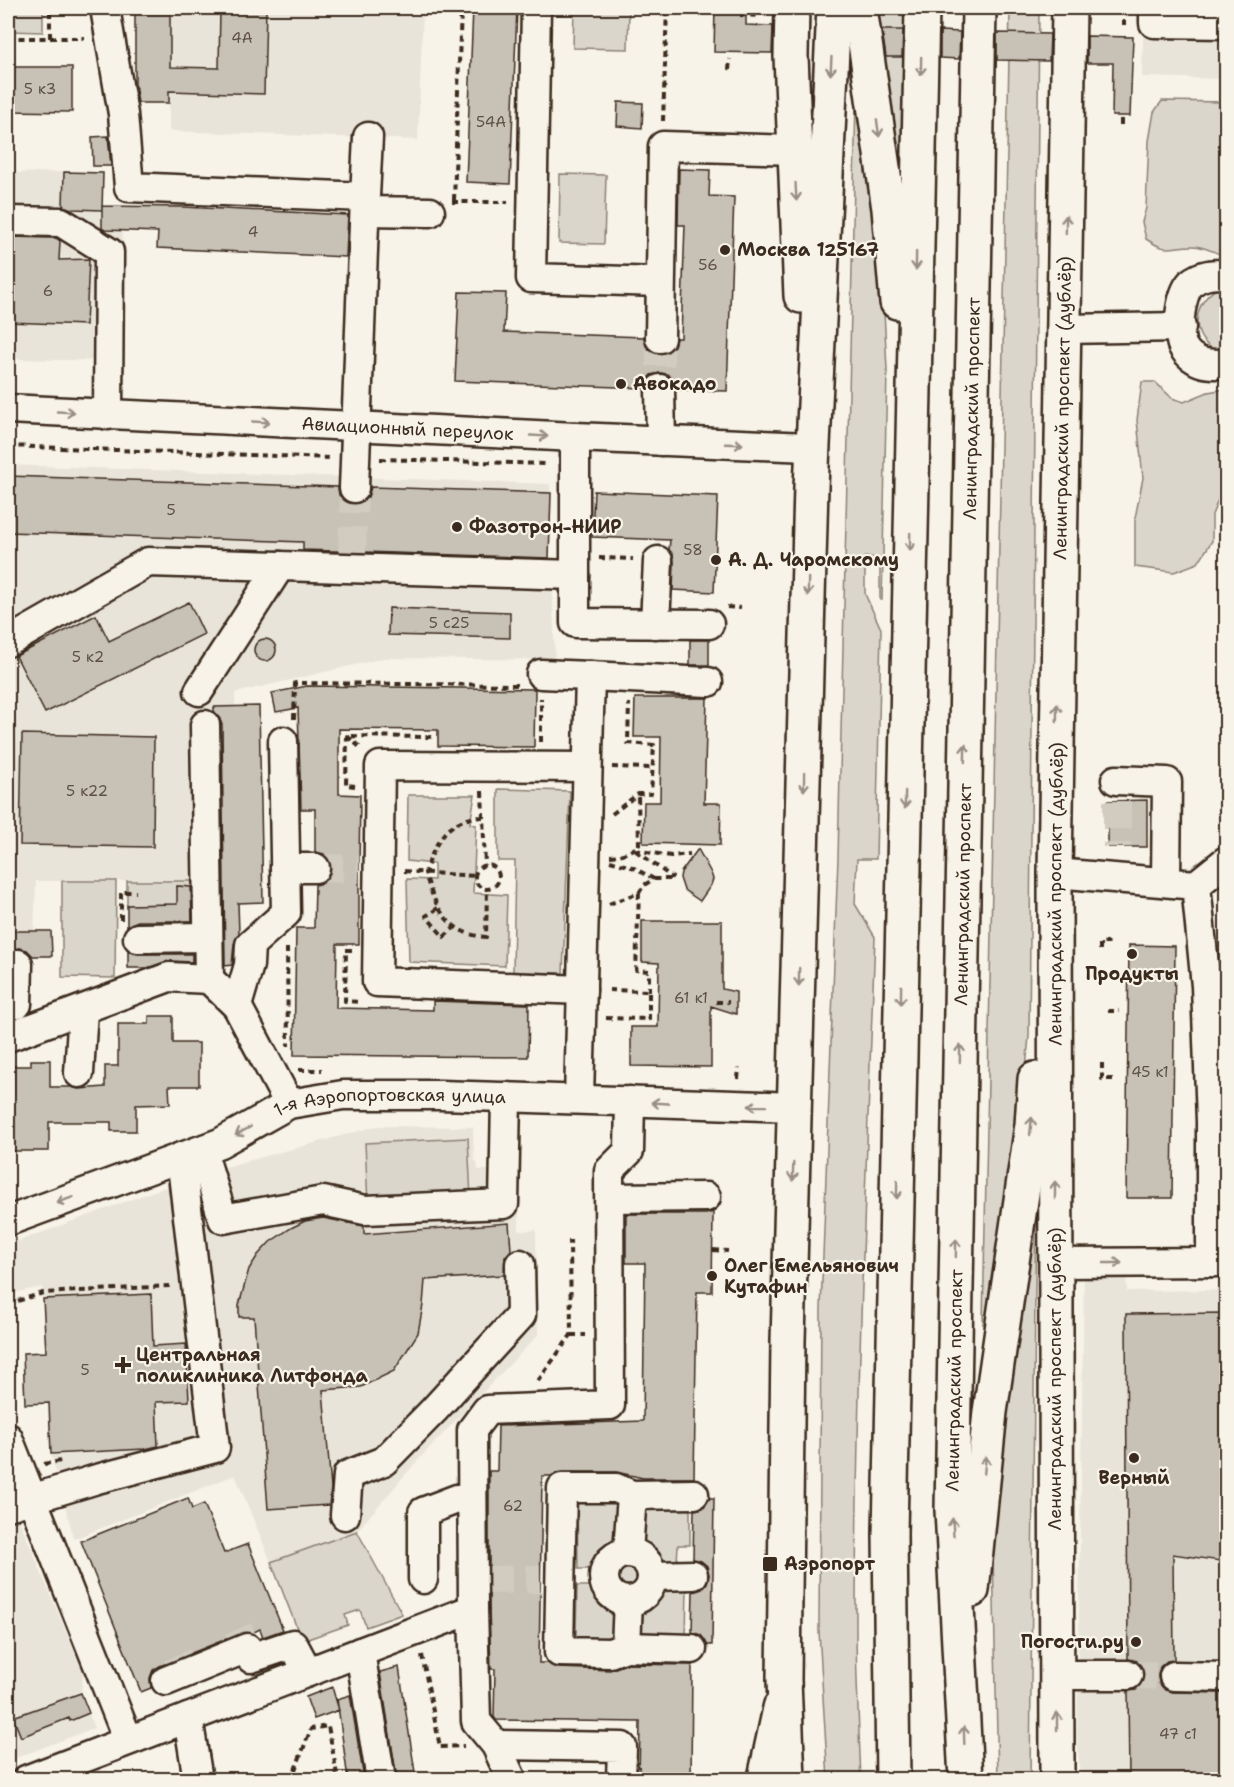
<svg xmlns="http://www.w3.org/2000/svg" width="1234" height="1787" font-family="'Shantell Sans',sans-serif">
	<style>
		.built { fill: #e9e4d9 }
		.green { fill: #dbd6cb; stroke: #8b8074; stroke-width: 1.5 }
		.building { fill: #c8c1b6; stroke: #3b2a1e; stroke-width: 1.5 }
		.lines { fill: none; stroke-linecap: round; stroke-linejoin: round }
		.minor-tunnel { stroke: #d1cbc0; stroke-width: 28; stroke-dasharray: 28 14; stroke-linecap: butt }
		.minor-casing { stroke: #3b2a1e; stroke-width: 33 }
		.major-casing { stroke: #3b2a1e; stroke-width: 38 }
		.path { stroke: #3b2a1e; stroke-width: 4; stroke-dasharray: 6 4.5; stroke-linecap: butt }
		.minor { stroke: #f7f3e8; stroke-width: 28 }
		.major { stroke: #f7f3e8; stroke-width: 33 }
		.oneway { stroke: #998e83 }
		.poi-dot { fill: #3b2a1e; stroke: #f7f3e8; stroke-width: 2 }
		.labels { text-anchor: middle; stroke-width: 4.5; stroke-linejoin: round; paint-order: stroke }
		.number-label { font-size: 15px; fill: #5e5044 }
		.poi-label { font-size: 18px; font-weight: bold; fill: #3b2a1e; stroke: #f7f3e8; text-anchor: start }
		.street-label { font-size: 18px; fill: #3b2a1e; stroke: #f7f3e8 }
	</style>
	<rect width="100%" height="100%" fill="#f7f3e8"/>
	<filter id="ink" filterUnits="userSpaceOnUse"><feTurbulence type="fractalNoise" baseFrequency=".0167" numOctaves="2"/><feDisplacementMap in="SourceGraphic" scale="12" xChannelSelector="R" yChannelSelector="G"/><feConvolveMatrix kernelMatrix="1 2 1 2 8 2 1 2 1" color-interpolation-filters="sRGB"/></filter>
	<g filter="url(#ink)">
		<path class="built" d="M170,8H423L418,140L169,131Z
			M1144,8H1226V79L1142,77Z
			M64,172L102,206L123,207L121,361L8,359V173Z
			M8,465L550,484L549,560L552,574L555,660L384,658L235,693L240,965L128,968L127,905L194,904L177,897V886L193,887L192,881H36L34,931H8Z
			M377,1126L473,1127L474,1160L477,1161L478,1170H493L496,1134H520L519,1231L536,1230L538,1335L417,1461L357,1531L271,1562L235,1475L74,1539L51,1454L49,1404L25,1405L23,1353L46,1352L42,1287L8,1294V1245L168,1186L174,1198L207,1172Z
			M1084,1274L1126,1275L1127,1291L1226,1290V1779L1080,1780L1077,1737Z
			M8,1493L83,1672L81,1693L94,1728L8,1761Z"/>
		<path class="green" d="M8,8H43V32L8,31Z
			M574,8H629L628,49L573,48Z
			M878,8H907L905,160H894Z
			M1010,8H1039L1029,1036L1021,1124L987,1322L983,1324Z
			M857,58L880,233L887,370L882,600H880V558L865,557V594L881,629L876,859H857L855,904L875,937C866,1167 856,1396 856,1626C856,1677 859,1728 861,1779L828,1780L819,1631L821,1309L838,858Z
			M1162,101L1226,102V257C1217,253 1204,246 1193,246C1169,246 1169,254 1146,239L1142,222L1146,208L1149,141L1154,112Z
			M560,174L606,175L604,244L559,243Z
			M1226,285V353C1185,347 1190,295 1226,285Z
			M1142,382H1155L1172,398L1184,402L1208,392L1226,389V485L1222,490L1212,515V541L1198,563L1174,572L1135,567V518L1143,478L1137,420Z
			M498,789L570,791L563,973L513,972L515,861H498Z
			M408,795H475L470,824L476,825L473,893L507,895L505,966L409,962L407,879L434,880V864L407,861Z
			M62,881H116L115,978L62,977Z
			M127,881H193V887L177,886L178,897H194V904L127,905Z
			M468,1138L471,1198L368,1203L365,1143Z
			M1036,1197L1030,1779L998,1780L993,1553L999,1415Z
			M577,1499H625L622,1546C607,1547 600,1555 597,1569H578Z
			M638,1502L690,1503V1545H678L677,1563H658L652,1555L637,1548Z
			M357,1531L402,1614L366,1627L360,1610L345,1615L348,1625L302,1641L271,1562Z
			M609 1577a18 18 0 1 1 36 0a18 18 0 1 1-36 0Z
			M687,1584L686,1640L634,1641L642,1606C652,1600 656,1596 659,1585Z
			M577,1586H596L600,1596L614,1607L621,1640L576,1639Z"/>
		<path class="building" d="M135,8H170V67L219,68L220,8H266L264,94L169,91V103H138L135,83Z
			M473,8H517L510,184L466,182Z
			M715,8H746V25L773,26L772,53L714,52Z
			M882,30H903L902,57H886Z
			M940,31L960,32L959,59L940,58Z
			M997,33L1050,34L1049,61L997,60Z
			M1087,36L1133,37L1130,116H1112L1113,63H1087Z
			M8,67H72V112L8,111Z
			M618,102L643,103L642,128L617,126Z
			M108,136L111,166H93L92,137Z
			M679,169L710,170L709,196L734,197L727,391L677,390L674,380L667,374L660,373L651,375L646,381L644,388L455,381L459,292L506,293L504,332L644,337L646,346L652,352L660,354L668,352L674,346L676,338H681L685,225H678Z
			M64,172L103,173L102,210L72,209L63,206Z
			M102,206L183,207L348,215L346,257L157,248L158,232L105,230L102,228Z
			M8,237L56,238L60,241L59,260L89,259L86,325L8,322Z
			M8,476L338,487L339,495L345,502L354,504L361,503L368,497L371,487L551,493L549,558L303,550V542L8,532Z
			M594,491L718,496L714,592L673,590L674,562L673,554L669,550L670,540L592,537Z
			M189,602L204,634L45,713L16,656L96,615L109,641Z
			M389,608L510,612V638L388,635Z
			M254 650a11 11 0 1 1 22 0a11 11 0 1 1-22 0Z
			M690,640H709V665H690Z
			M307,686L535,689L534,747L438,746V730L339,729V794L360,795L359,869V944H337L336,1008L433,1010V1001L529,1004L528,1057L294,1055L296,928H314L315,885L323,883L329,877L331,867L330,860L324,854L315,852V809H301L298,708L276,712L272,693Z
			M635,698H707L704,803H721L720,845L643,843L644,802H660L661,737H634Z
			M259,706L263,902L238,903L239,933L234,944L232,965L225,966L222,725L219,717L214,711V707Z
			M22,734L154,737L153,847L20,845Z
			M1147,800V847H1108V801Z
			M698,849L711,873L713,879L711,885L700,901L684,890L680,878L681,872Z
			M177,886L191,887L192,921H138L127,926V905L177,904Z
			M642,921H722V989L736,992V1014L711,1006V1067L631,1066V1027H658L659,963L642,962Z
			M8,931H51L52,956H33L27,950L19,948L8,952Z
			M1129,945L1175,946L1172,1198H1126Z
			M128,950L138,954H192V962L169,961L147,968H128Z
			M149,1016H173V1043H199V1086H169L170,1104L136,1105V1131H111V1122H49V1151H8V1066H31V1060H50V1087H71L79,1089L105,1087V1066H118V1024H149Z
			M713,1212L712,1292H697L694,1478H643L616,1472H562L551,1476H542L539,1663H548L559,1668L610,1670L626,1664L692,1665L691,1779H639L640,1722L496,1720L494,1717L495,1669H491L489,1609V1471H497L498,1426L643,1421L645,1263H626V1214H706Z
			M323,1218L364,1226V1234L509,1223L511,1250L505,1257L504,1275L425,1280L423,1305L418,1333L394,1371L361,1387L323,1390L331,1488L329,1505L268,1509L254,1317H239V1305L249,1269L258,1255L270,1242L291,1228L305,1221Z
			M151,1294L153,1346L186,1344L189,1401L156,1402L158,1446L145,1449L51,1454L49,1403L25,1404L23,1353L46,1352L43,1299Z
			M1227,1313V1562L1173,1554L1174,1660L1167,1661L1160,1667L1158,1676L1159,1683L1165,1690L1173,1692L1227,1693V1779H1129L1128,1691L1136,1690L1142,1684L1144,1674L1143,1667L1137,1661L1128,1659L1126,1314Z
			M188,1498L192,1509L204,1504L224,1553L248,1544L283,1630L263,1637L260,1629L252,1633H241L160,1666L153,1670L150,1678L151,1688L141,1692L81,1541Z
			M710,1498H714L712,1645H707L701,1635L692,1632L693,1592L702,1589L707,1583L709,1575L707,1566L701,1561L693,1559L694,1510L703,1508Z
			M399,1667L416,1779H397L380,1672Z
			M332,1687L339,1710L314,1719L306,1697Z
			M81,1693L89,1713L70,1721L69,1718L21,1737L13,1717Z
			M350,1695L364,1779H348L337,1699Z"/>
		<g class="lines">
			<path class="minor-tunnel" d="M660,338V389
				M352,555L354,488
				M1117,801V847
				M315,868L359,869
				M484,1580L540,1579
				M238,1629L243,1640
				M177,1655L181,1664
				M1128,1675L1174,1676"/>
			<g class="minor-casing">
				<g id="minor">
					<path d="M105,8L123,114L129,187L365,197L354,488"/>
					<path d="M536,8L531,278L660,282"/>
					<path d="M1154,8V23L1226,24"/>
					<path d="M365,197L368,137"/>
					<path d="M365,211L430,212"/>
					<path d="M8,221L61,222L109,252L108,415"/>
					<path d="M1226,274C1214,274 1201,274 1191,283C1181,294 1177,326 1181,341C1182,348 1189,356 1195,359C1203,365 1217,364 1226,364"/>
					<path d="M1064,329L1181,327"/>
					<path d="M660,338L663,146L794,150"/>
					<path d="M660,389L661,441"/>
					<path id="s1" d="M8,409L575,437L809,447"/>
					<path d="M575,437V623L709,624"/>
					<path d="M655,624L658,561"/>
					<path d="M8,642L148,562L575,575"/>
					<path d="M541,674L590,676"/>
					<path d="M199,691L280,566"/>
					<path d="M205,725L209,979"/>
					<path d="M1116,780L1167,782L1166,882"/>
					<path d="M285,868H315"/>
					<path d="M1055,873L1196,885L1206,986L1211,1121V1262"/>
					<path d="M1196,885L1226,861"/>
					<path d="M138,938L208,937"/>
					<path d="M582,990L377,982L380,766L587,767"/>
					<path d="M17,1004L18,964"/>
					<path d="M237,1006L249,965L250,945L286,913L283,741"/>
					<path d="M8,1037L169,977L209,979L237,1006L289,1104"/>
					<path d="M79,1073L83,1010"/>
					<path d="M579,1099L590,676L708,682"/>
					<path d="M202,1150L223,1219L323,1201L365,1210L504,1204L506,1097"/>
					<path d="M610,1198L706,1197"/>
					<path id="s2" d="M8,1221L220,1143L289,1104L343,1095H440L796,1107"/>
					<path d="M1055,1263L1226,1262"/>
					<path d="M8,1438L128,1740"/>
					<path d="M632,1495L694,1494"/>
					<path d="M8,1506L97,1479L215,1448L181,1157"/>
					<path d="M345,1515L348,1475L384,1461L434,1410L521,1315L520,1264"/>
					<circle cx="628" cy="1577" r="24"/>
					<path d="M652,1576L693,1575"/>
					<path d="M423,1579V1512L457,1499L472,1498"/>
					<path d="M628,1601L626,1647L610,1653L559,1652L562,1488H616L632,1495L628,1552"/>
					<path d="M626,1647L692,1649"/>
					<path d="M360,1652L381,1780"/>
					<path d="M1056,1675H1128"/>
					<path d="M1174,1676L1226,1677"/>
					<path d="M166,1681L247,1648L251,1658L293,1644L308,1672"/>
					<path d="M188,1718L198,1780"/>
					<path d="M496,1745L622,1747L621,1780"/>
					<path d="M26,1780L473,1609"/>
					<path d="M512,1780L496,1745L476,1721L473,1609L472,1430L487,1410L610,1405L609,1171L629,1151L630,1101"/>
					<path d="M762,1780L778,1706"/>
				</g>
			</g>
			<g class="major-casing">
				<g id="major">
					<path d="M792,8L791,56L801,296"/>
					<path d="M860,8L889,209L897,302"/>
					<path d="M972,1590L990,1412L1032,1125L1035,1079"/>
					<path d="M788,1780L784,1680L788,1341L811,487L834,8"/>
					<path d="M893,1780L890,1534L922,8"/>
					<path id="s3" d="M966,1780L952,1510L979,8"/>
					<path id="s4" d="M1057,1780L1055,873L1069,8"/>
				</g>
			</g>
			<path class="path" d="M740,15L760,16
				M1124,25V20
				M8,38H85
				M50,38V8
				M729,70L730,59
				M663,121L667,8
				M1121,125V116
				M454,200L461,8
				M452,202H508
				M8,322V383
				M8,446L331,458
				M380,459L547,464
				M599,558L633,559
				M727,607L741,608
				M294,719L295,683L519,685
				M347,736L362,749
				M541,742V698
				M612,767L653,768
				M355,786L346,785L347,736L430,737V742
				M482,791L485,865
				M612,814L638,794H651L654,745L628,743L629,703
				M483,817C446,818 436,841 425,873C435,907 447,934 486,937L487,889
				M635,850L671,856L690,854
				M636,851L673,878
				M610,856C620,856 631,852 639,845L638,794
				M610,861L632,867L654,879
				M475 877a12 12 0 1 1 24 0a12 12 0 1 1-24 0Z
				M404,871L475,876
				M639,893L636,970L649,971V991
				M609,904L639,893L644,885L654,879H674
				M438,908L426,916L444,937L455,927
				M121,920V892H136
				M287,948L288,1046
				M352,950H346L345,1001L361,1002
				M1100,950V943H1113
				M716,1002H729
				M1108,1011H1119
				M606,1018L649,1019V991L607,990
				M1102,1063V1079H1115
				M299,1070H322
				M738,1079L739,1068
				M713,1250L728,1251
				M8,1304L43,1293L170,1286
				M571,1335H585
				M538,1381L571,1335L570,1240
				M44,1464L61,1461
				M422,1655L440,1747L464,1746
				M291,1780L311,1729L328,1726L338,1780"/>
			<use href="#minor" class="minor"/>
			<use href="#major" class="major"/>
		</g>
		<defs><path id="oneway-shaft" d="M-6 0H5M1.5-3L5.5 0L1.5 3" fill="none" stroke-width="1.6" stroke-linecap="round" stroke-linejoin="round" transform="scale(1.5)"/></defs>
		<g class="oneway">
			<use href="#oneway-shaft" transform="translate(831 66) rotate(93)"/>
			<use href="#oneway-shaft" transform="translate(921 66) rotate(91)"/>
			<use href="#oneway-shaft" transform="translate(878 128) rotate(82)"/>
			<use href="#oneway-shaft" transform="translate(796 192) rotate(87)"/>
			<use href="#oneway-shaft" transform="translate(1066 224) rotate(-89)"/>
			<use href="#oneway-shaft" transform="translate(916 261) rotate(91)"/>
			<use href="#oneway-shaft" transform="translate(66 412) rotate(3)"/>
			<use href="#oneway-shaft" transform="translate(261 422) rotate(3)"/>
			<use href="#oneway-shaft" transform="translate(539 436) rotate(3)"/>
			<use href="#oneway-shaft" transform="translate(734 444) rotate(2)"/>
			<use href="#oneway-shaft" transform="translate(910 542) rotate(91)"/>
			<use href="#oneway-shaft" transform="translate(808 587) rotate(91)"/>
			<use href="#oneway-shaft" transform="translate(1057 713) rotate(-89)"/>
			<use href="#oneway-shaft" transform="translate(965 753) rotate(-89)"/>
			<use href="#oneway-shaft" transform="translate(804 782) rotate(91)"/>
			<use href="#oneway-shaft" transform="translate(905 800) rotate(91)"/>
			<use href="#oneway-shaft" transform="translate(799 977) rotate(91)"/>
			<use href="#oneway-shaft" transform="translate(901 995) rotate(91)"/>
			<use href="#oneway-shaft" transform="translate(960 1053) rotate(-89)"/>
			<use href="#oneway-shaft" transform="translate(660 1103) rotate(-177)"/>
			<use href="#oneway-shaft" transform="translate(757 1106) rotate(-179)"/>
			<use href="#oneway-shaft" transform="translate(1031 1126) rotate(-84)"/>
			<use href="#oneway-shaft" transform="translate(243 1131) rotate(151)"/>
			<use href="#oneway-shaft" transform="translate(793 1172) rotate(92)"/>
			<use href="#oneway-shaft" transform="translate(897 1190) rotate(91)"/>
			<use href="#oneway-shaft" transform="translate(1055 1190) rotate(-90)"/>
			<use href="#oneway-shaft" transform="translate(65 1200) rotate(160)"/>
			<use href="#oneway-shaft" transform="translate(956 1248) rotate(-89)"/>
			<use href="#oneway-shaft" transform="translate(1113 1263)"/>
			<use href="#oneway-shaft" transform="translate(985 1465) rotate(-84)"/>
			<use href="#oneway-shaft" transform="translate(953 1527) rotate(-93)"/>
			<use href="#oneway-shaft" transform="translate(1057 1721) rotate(-90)"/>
			<use href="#oneway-shaft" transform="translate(964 1735) rotate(-92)"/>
		</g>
	</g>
	<g class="poi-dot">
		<circle cx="725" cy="250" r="6"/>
		<circle cx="621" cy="384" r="6"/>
		<circle cx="457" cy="527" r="6"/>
		<circle cx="716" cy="560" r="6"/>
		<circle cx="1132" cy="954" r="6"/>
		<circle cx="712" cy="1276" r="6"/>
		<path d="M120 1356h6v6h6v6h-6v6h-6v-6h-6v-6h6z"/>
		<circle cx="1134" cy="1458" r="6"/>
		<rect x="762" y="1556" width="16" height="16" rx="3"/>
		<circle cx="1136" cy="1642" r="6"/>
	</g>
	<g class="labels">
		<g class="number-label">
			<text x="242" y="43">4А</text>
			<text x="40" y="94">5 к3</text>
			<text x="491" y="127">54А</text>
			<text x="253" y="237">4</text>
			<text x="708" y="270">56</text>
			<text x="48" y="296">6</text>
			<text x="171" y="515">5</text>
			<text x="693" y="555">58</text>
			<text x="449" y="628">5 с25</text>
			<text x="88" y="662">5 к2</text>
			<text x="87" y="796">5 к22</text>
			<text x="691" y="1003">61 к1</text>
			<text x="1150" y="1077">45 к1</text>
			<text x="85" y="1375">5</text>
			<text x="513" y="1511">62</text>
			<text x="1178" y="1739">47 с1</text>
		</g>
		<g class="poi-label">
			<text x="737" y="256">Москва 125167</text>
			<text x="633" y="390">Авокадо</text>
			<text x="469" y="533">Фазотрон-НИИР</text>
			<text x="728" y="566">А. Д. Чаромскому</text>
			<text x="1132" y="980" text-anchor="middle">Продукты</text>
			<text x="724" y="1272">Олег Емельянович<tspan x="724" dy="21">Кутафин</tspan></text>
			<text x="136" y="1361">Центральная<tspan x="136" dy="21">поликлиника Литфонда</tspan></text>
			<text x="1134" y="1484" text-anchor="middle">Верный</text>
			<text x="784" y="1570">Аэропорт</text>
			<text x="1124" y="1648" text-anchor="end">Погости.ру</text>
		</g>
		<g class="street-label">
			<text dy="6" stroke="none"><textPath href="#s3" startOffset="1372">Ленинградский проспект</textPath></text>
			<text dy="6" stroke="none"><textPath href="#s4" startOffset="1372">Ленинградский проспект (дублёр)</textPath></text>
			<text dy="6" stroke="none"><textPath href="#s1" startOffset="400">Авиационный переулок</textPath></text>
			<text dy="6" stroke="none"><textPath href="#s4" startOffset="886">Ленинградский проспект (дублёр)</textPath></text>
			<text dy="6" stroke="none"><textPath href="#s3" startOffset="886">Ленинградский проспект</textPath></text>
			<text dy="6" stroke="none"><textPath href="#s2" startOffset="406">1-я Аэропортовская улица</textPath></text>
			<text transform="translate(1055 1379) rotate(-90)" y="6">Ленинградский проспект (дублёр)</text>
			<text dy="6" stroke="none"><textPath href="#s3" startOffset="400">Ленинградский проспект</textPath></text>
		</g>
	</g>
	<rect width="1234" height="1787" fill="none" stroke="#f7f3e8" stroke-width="30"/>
	<rect x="15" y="15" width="1204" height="1757" fill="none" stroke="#3b2a1e" stroke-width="2" filter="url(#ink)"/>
</svg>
